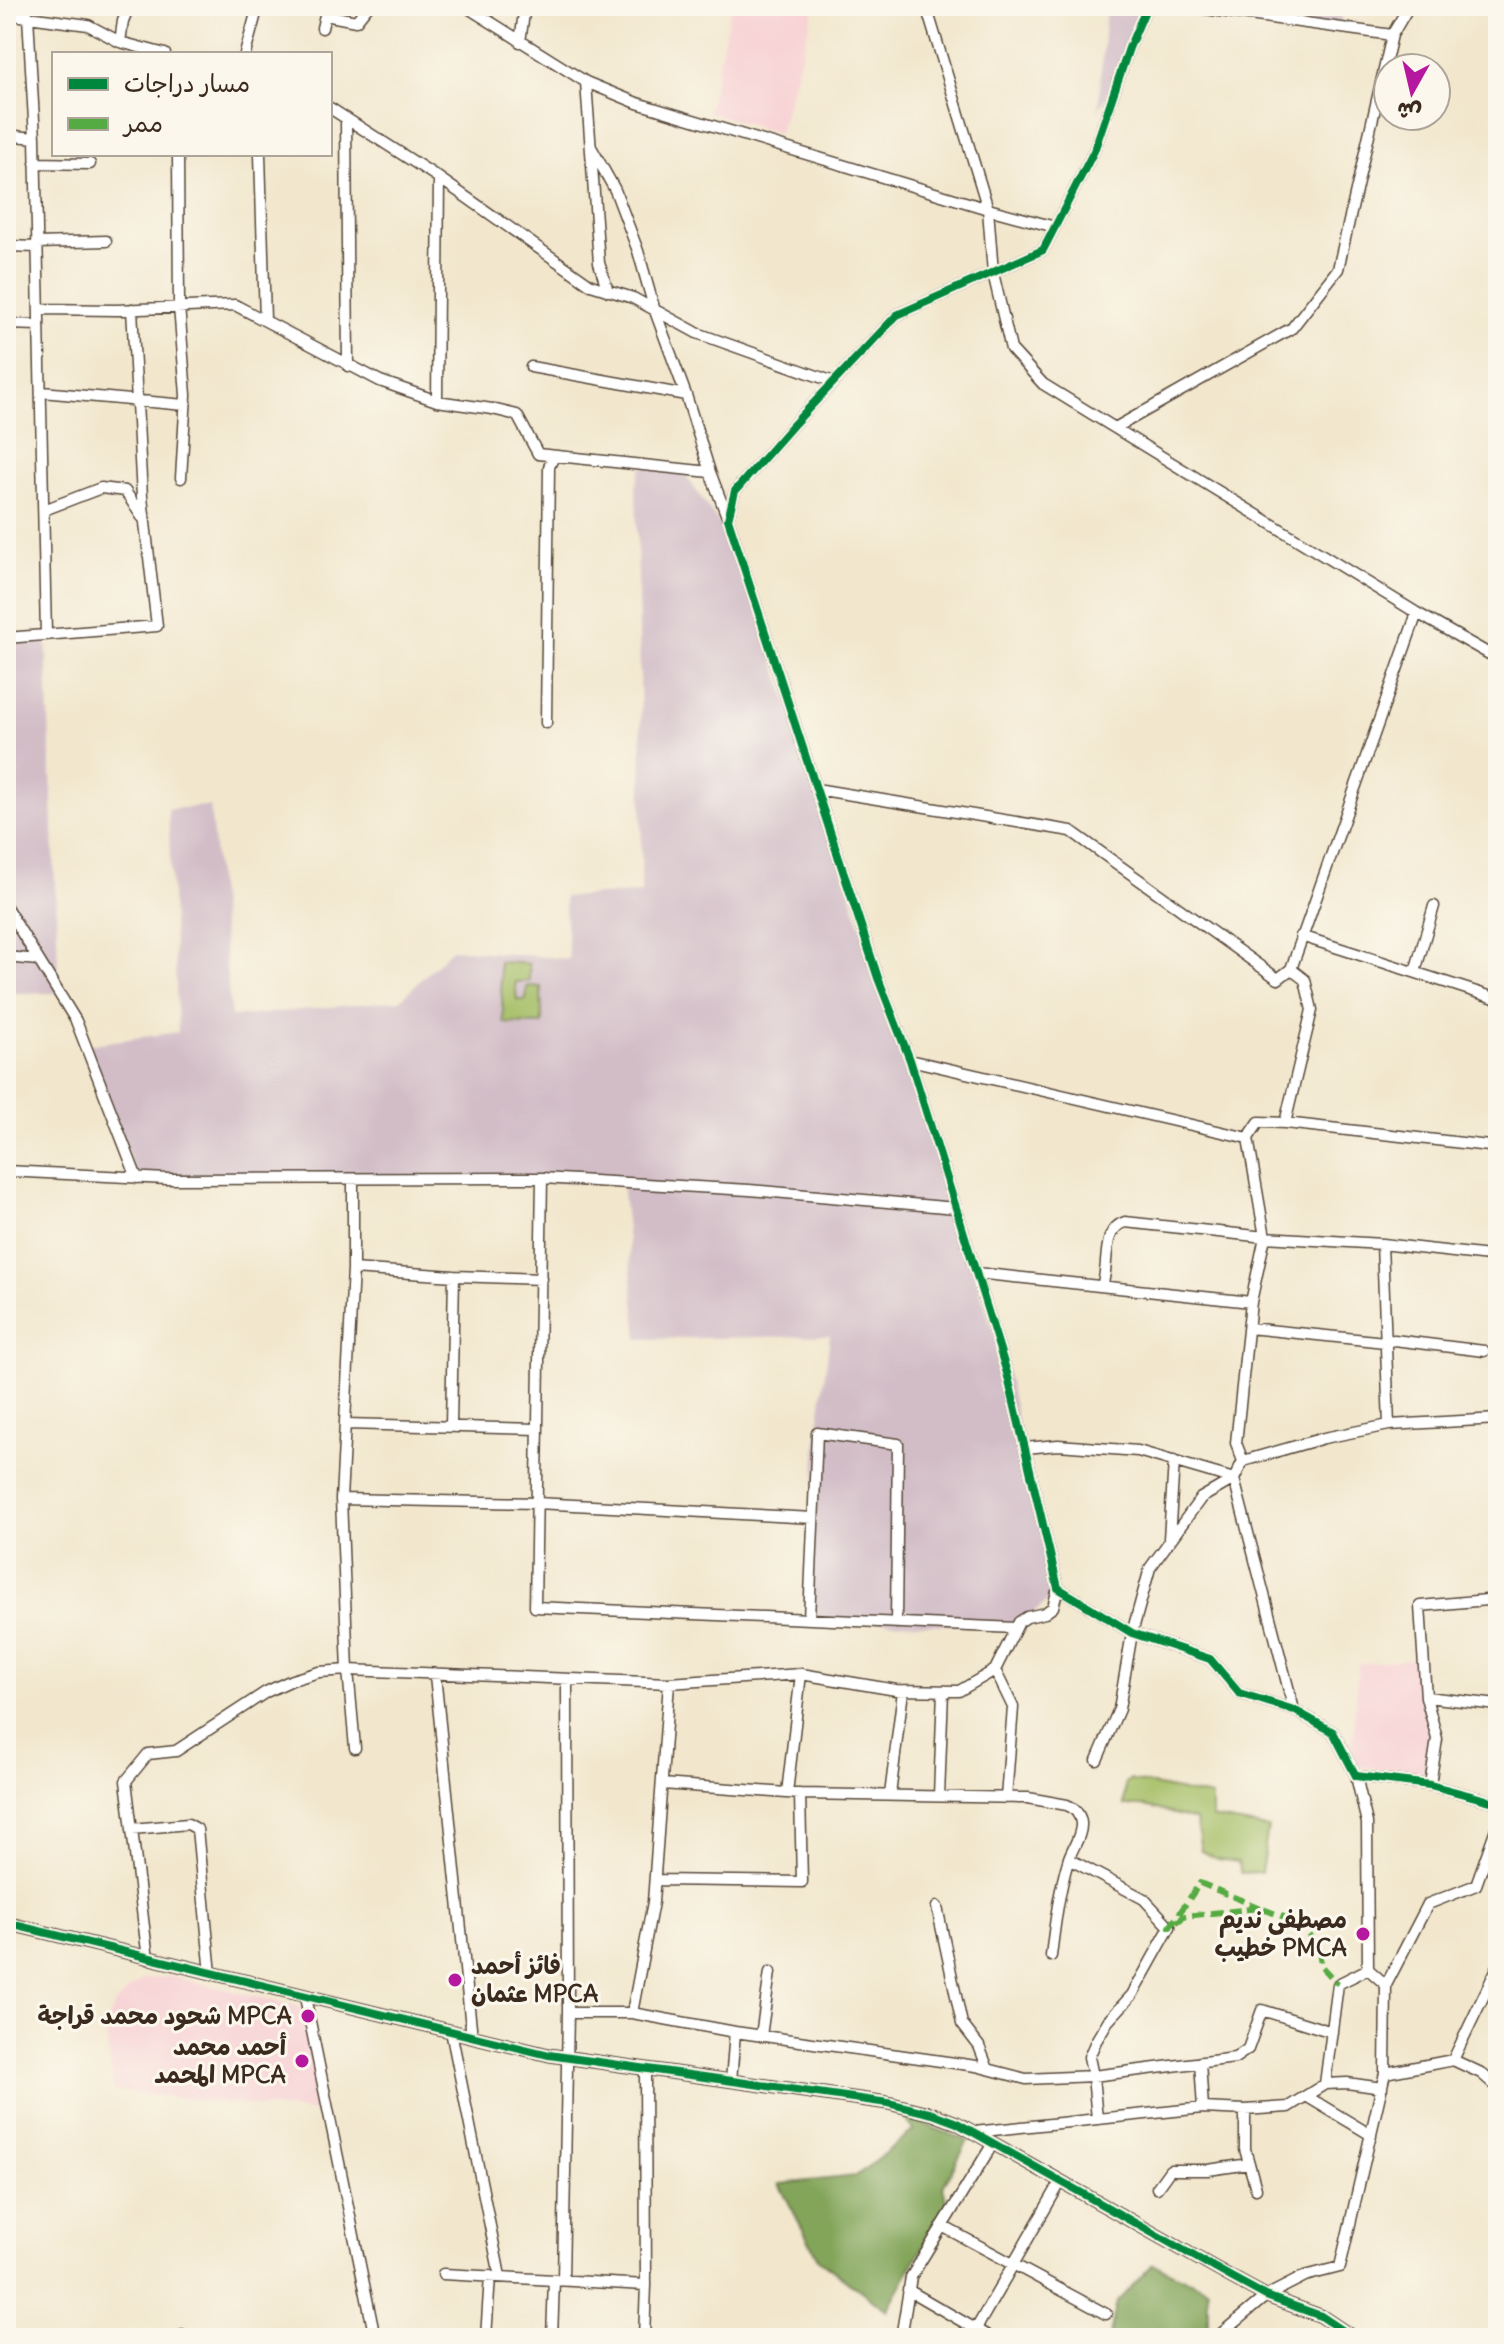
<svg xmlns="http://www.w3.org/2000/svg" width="1504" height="2344" font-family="Delius,'Playpen Sans Arabic',sans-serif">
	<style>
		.built { fill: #f7cfd3 }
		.industrial { fill: #d2bdc7 }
		.green { fill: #a4be65; stroke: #707442; stroke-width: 2 }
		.forest { fill: #83a55a; stroke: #5f683c; stroke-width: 2 }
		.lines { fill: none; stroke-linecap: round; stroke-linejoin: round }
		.minor-casing { stroke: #564638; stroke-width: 13 }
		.tertiary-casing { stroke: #564638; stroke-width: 15 }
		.minor { stroke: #fff; stroke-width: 10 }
		.tertiary { stroke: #fff; stroke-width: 12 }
		.quiet { stroke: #55ab43; stroke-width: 6; stroke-dasharray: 12 6; stroke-linecap: butt }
		.cycleway-casing { stroke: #fbf7ec; stroke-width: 13 }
		.cycleway { stroke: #00873e; stroke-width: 8 }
		.poi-dot { fill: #b5179e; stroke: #fbf7ec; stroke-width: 3 }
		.labels { text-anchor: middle; stroke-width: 6; stroke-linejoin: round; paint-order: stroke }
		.poi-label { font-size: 24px; font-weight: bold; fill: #3b2a1e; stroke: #fbf7ec; text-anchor: end }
	</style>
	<rect width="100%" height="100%" fill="#fbf7ec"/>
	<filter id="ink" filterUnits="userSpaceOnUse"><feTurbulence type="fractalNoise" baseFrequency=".0125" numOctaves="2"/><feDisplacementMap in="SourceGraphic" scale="16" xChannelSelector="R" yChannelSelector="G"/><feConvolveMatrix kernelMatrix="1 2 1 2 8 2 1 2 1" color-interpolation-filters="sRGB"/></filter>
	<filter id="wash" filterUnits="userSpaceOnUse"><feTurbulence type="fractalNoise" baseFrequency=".006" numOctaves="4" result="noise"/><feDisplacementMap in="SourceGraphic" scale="32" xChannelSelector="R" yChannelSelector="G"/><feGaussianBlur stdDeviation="1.8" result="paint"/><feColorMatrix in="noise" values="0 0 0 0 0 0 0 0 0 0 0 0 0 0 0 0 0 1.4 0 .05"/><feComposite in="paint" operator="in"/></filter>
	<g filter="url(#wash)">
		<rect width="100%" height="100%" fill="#f2e7cd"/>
		<path class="built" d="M731,6H815L779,133L708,112Z
			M1413,1659L1431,1741L1422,1776L1356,1765L1352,1759L1358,1664Z
			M169,1976L300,2007L325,2113L114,2091L105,2029L115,2004L130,1988L146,1979Z"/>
		<path class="industrial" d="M1106,6H1148L1098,113Z
			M1277,6H1344L1340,28L1275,19Z
			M641,467L682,470L738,551L1007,1373L1055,1595L1016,1628L809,1619L817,1433L830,1336L638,1339L622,1183L137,1178L86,1045L178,1032L168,809L210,806L231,1017L400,1000L452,949L569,959L564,897L641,893L642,777L636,486Z
			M46,635L59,993H6V638Z"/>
		<path class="green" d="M499,962L529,964V981L515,982L517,1000H526L527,986L541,987L542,1024L504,1023Z
			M1129,1780L1212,1797V1818L1268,1828L1261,1872L1241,1873L1238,1862L1217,1859L1201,1851L1196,1820L1145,1806H1124L1125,1784Z"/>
		<path class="forest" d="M903,2116L968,2141L943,2187L947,2204L887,2310L819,2260L779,2184L856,2176L914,2130Z
			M1153,2264L1208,2289V2330L1191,2338H1109L1117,2302Z"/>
	</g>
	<g filter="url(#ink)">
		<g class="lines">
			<g class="minor-casing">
				<path id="minor" d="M24,6L28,16L35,138L46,635
					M129,6L123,21L120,42L165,54
					M465,6L586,82L637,103L988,209L993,273L1011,349L1043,384L1417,613L1498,659
					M926,6L988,209L1055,227
					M1147,6L1129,48L1094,151L1043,250L897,315L793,425L735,491L728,519L878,978L910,1060L956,1208L1007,1373L1058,1588L1132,1633L1210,1659L1239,1693L1294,1710L1333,1732L1356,1776L1430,1785L1498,1803
					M1184,6L1392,35
					M6,14L88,25L120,42
					M322,28L325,15L356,21L368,6
					M520,42L525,6
					M245,54L258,6
					M586,82L599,263L608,291
					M330,108L439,178L591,285L633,298L697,333L834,382
					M346,118L348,366
					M6,135L35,138
					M591,147L615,190L638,251L655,311L686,395L710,472L728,519
					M178,154L179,306L186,395L181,478
					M260,154L265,320
					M35,163L90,164
					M37,243L106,241
					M6,246L37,247
					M39,309L116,310L235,305L380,381L437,401L492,409L517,415L538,454L710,472
					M6,324L39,325
					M531,367L686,395
					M42,392L185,405
					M437,401L439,178
					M1115,428L1292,328L1338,269L1392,35L1409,6
					M44,510L101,488L125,491L142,517
					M6,638L157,626L142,497L132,309
					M546,723L549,467L554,456
					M816,789L1071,831L1278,979L1291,969L1417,613
					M6,907L76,1021L137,1178
					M1301,936L1498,999
					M6,957L38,960
					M1415,972L1434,906
					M910,1060L1248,1138L1265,1237L1382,1244L1389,1425L1498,1419
					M1285,1123L1312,1010L1305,980L1291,969
					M1248,1138L1259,1122L1285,1123L1498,1147
					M6,1171L167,1179L542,1178L749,1190L956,1208
					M542,1178L535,1607L1016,1628
					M353,1179V1269L341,1499L348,1670L355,1748
					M1382,1244L1498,1257
					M353,1269L454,1276L541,1279
					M976,1273L1251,1302
					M1102,1286C1110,1266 1100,1230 1125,1222L1265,1237L1251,1302L1236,1443L1243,1461
					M1249,1328L1385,1342L1394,1340L1484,1351
					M345,1424L538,1429
					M451,1426L454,1276
					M1025,1448L1058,1445L1138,1451L1234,1479L1294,1710
					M341,1499L537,1503L813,1518
					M1169,1539L1174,1461
					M809,1619L817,1433L898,1444L896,1623
					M995,1670L1013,1707L1006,1798
					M435,1675L472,2037
					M1426,1697L1498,1705
					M1097,1760L1119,1709L1132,1633L1150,1568L1201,1498L1234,1479L1243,1461L1324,1438L1389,1425
					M662,1784L800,1794L1028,1798L1067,1805C1074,1808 1080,1814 1081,1823C1082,1835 1073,1847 1069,1858C1059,1890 1055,1923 1051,1956
					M1430,1785L1437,1739L1426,1697L1420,1606L1498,1599
					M787,1793L801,1674
					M890,1795L903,1691
					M939,1796L943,1691
					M132,1829L188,1824L197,1829L211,1974
					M1069,1859L1144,1899L1170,1927L1132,1995L1108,2021L1096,2041L1089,2057L1093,2076L1097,2119
					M655,1880L802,1882L800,1794
					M937,1907L962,2024L979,2046L988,2069
					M148,1959L126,1781L148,1754L176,1751L266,1692L292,1680L319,1672L348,1670L669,1683L801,1674L896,1690L959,1691L995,1670L1019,1622L1027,1617L1045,1613L1053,1607L1058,1588
					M1386,1985L1428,1904L1476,1885L1498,1823
					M305,1997L375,2338
					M568,2013H632L735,2032L976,2066L1026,2079L1093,2076L1235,2058L1248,2049L1262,2010L1332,2032
					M632,2013L653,1902L669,1683
					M451,2031L500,2276
					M761,2036L770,1972
					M1453,2060L1481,2073L1498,2088
					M1200,2062L1203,2108
					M1385,2073L1453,2060L1498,1966
					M731,2081L735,2032
					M1325,2084L1338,1984L1368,1969
					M1306,2096L1371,2135
					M1245,2110V2149L1256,2189
					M974,2132L1203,2108L1245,2110L1288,2107L1325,2084L1347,2083L1382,2088
					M1157,2188L1170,2170H1208L1249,2164
					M942,2226L1106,2314
					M443,2274L646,2285
					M563,2280L568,2013L567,1680
					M908,2290L991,2338
					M976,2329L1060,2183
					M183,2335V2338
					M486,2338L490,2276
					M552,2338L554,2280
					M644,2338L646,2285L645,2070
					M901,2338L911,2277L992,2145
					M1216,2338L1266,2296L1305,2276L1340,2267L1385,2073L1386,1985L1368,1969L1367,1823L1356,1776"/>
			</g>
			<g class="tertiary-casing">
				<path id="tertiary" d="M6,1923L549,2055L888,2103L933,2114L957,2123L1231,2277L1266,2296L1321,2316L1354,2338"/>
			</g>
			<use href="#minor" class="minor"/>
			<use href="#tertiary" class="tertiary"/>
			<path class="quiet" d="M1260,1908L1200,1883L1170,1927L1185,1916L1260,1908L1300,1923L1319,1949L1321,1966L1338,1984"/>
			<g class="cycleway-casing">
				<path id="cycleway" d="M1147,6L1129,48L1094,151L1043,250L897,315L793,425L735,491L728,519L878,978L910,1060L956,1208L1007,1373L1058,1588L1132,1633L1210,1659L1239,1693L1294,1710L1333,1732L1356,1776L1430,1785L1498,1803
					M6,1923L549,2055L888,2103L933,2114L957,2123L1231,2277L1266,2296L1321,2316L1354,2338"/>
			</g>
			<use href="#cycleway" class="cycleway"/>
		</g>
	</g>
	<g class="poi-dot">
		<circle cx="1363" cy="1934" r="8"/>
		<circle cx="455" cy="1980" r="8"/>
		<circle cx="308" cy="2016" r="8"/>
		<circle cx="302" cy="2061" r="8"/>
	</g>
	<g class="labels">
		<g class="poi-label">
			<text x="1347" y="1928">مصطفى نديم<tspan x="1347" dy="28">خطيب PMCA</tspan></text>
			<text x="471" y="1974" text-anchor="start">فائز أحمد<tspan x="471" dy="28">عثمان MPCA</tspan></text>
			<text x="292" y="2024">شحود محمد قراجة MPCA</text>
			<text x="286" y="2055">أحمد محمد<tspan x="286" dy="28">المحمد MPCA</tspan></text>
		</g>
	</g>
	<rect width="1504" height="2344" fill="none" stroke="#fbf7ec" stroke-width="32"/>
	<rect x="52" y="52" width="280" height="104" fill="#fbf7ec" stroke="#aea59a" stroke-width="2"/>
	<rect x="68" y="78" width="40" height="12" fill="#00873e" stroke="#aea59a" stroke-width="2"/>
	<text x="124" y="92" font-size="24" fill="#3b2a1e">مسار دراجات</text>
	<rect x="68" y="118" width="40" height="12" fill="#55ab43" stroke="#aea59a" stroke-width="2"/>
	<text x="124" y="132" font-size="24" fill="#3b2a1e">ممر</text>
	<g transform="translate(1412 92) rotate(188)"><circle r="38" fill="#fbf7ec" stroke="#aea59a" stroke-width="2"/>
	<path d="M0-6L14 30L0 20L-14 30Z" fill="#b5179e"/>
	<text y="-12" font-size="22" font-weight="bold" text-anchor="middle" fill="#3b2a1e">ش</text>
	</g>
</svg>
